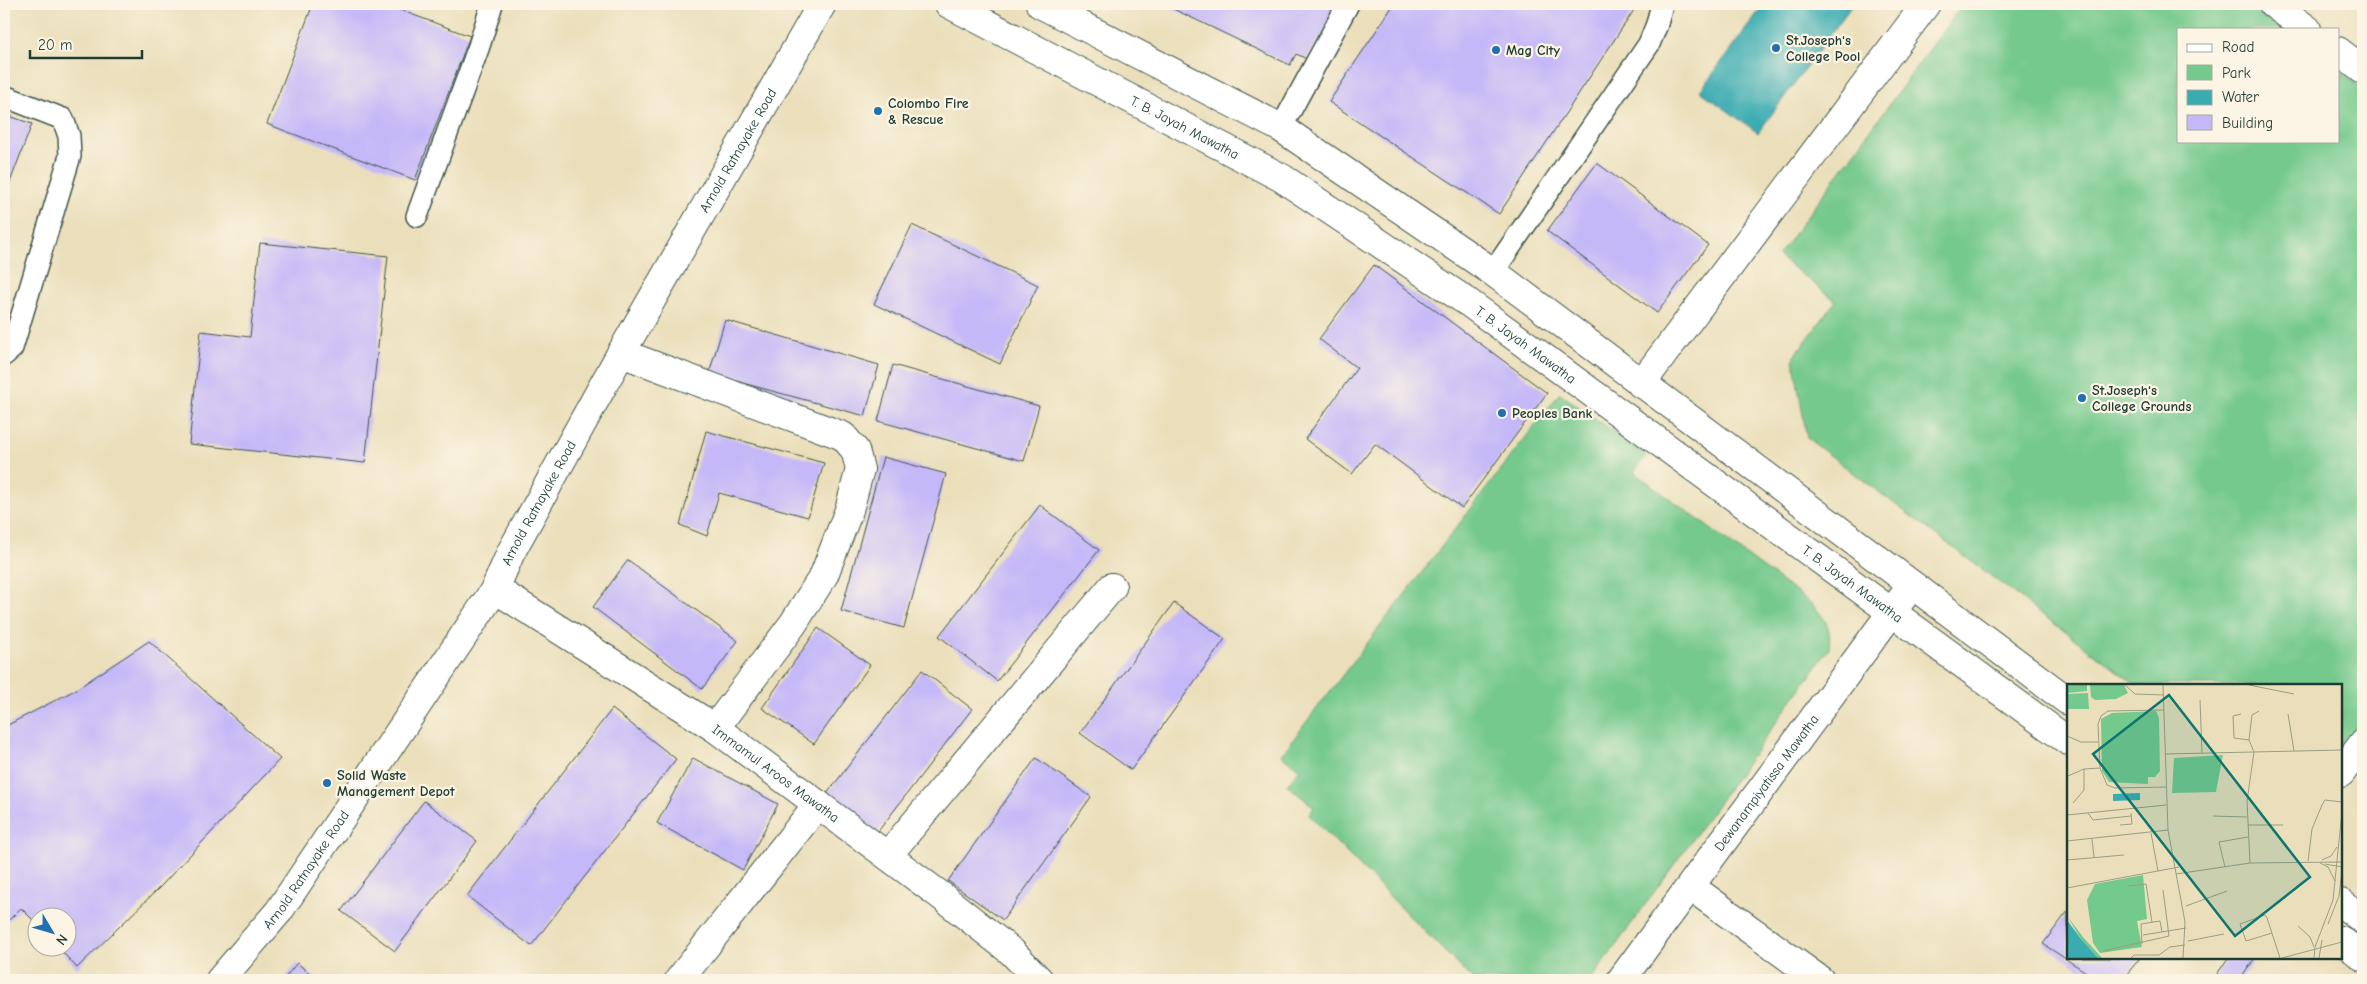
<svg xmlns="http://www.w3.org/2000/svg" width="2367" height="984" font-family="'Comic Neue',sans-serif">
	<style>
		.green { fill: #74c98d; stroke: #4a8360 }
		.water { fill: #39abb1; stroke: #2c7472 }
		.building { fill: #c5b8f8 }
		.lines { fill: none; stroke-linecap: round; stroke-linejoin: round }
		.lane-casing { stroke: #3e5548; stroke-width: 24 }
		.street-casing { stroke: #3e5548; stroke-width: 30 }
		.secondary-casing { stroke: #3e5548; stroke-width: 30 }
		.lane { stroke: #fff; stroke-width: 21 }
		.street { stroke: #fff; stroke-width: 28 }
		.secondary { stroke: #fff; stroke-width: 28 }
		.poi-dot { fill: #1f6fb2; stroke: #fcf5e5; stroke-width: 2 }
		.labels { text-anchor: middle; stroke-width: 4.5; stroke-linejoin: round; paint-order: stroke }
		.poi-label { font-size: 14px; font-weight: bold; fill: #1f3d34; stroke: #fcf5e5; text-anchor: start }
		.street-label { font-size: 14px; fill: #1f3d34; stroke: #fcf5e5 }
		.inset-road { fill: none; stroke: #999e85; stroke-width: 1 }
		.view { fill: #0f766e; fill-opacity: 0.15; stroke: #0f766e; stroke-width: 2.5 }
		.inset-edge { fill: none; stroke: #1f3d34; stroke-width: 2.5 }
	</style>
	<rect width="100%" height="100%" fill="#fcf5e5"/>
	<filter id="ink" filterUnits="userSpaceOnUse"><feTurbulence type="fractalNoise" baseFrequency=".02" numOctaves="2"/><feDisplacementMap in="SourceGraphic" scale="10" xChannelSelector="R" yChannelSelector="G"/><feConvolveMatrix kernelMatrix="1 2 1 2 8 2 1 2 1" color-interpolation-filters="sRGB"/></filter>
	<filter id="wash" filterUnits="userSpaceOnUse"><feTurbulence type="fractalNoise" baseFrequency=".0096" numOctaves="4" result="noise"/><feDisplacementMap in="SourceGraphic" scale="20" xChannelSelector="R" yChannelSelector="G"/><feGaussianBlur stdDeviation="1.12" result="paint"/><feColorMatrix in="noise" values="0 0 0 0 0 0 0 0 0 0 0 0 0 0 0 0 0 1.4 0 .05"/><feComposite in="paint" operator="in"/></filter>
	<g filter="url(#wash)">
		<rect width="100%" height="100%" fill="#ebdfbb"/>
		<path class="green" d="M1963,4H2241L2282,29H2178V141H2338V70L2363,89V717L2341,749V685H2136L1807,438L1793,358L1836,301L1778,256Z
			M1560,393L1646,455L1634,472L1812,604C1827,622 1831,625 1829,649L1591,980H1473L1309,815L1314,807L1287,785L1300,769L1281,755Z"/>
		<path class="water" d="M1764,4H1853L1758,133L1700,91Z"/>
		<g id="blocks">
			<path class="building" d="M313,4H384L470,36L415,180L267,124Z
				M1163,4H1342L1307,59L1296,54L1290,65Z
				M1394,4H1632L1636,7L1499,214L1329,102Z
				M4,114L32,124L4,198Z
				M1597,163L1708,245L1657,313L1547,231Z
				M912,225L1038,285L1000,364L874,304Z
				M260,243L388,256L365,463L189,444L201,331L250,337Z
				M1374,265L1547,393L1462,508L1375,444L1352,474L1305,439L1357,368L1319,339Z
				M725,320L879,365L865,416L709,374Z
				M893,365L1039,406L1024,461L878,421Z
				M706,431L824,463L808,517L719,493L707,536L680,525Z
				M883,457L946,474L904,628L841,611Z
				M1040,505L1099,550L997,681L939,636Z
				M628,560L738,641L702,689L593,607Z
				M1174,603L1225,639L1131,770L1080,733Z
				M818,628L870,665L814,744L762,708Z
				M149,641L280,759L161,886L77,968L57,946H68V916H38V925L21,908L4,925V727L75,690Z
				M922,670L972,709L876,834L826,795Z
				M612,709L676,759L531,946L467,896Z
				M693,758L778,804L743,870L657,823Z
				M1036,758L1091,797L1003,920L948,881Z
				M424,801L477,841L395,951L341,911Z
				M2068,911V958H2140L2122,980H2098L2043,944Z
				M2228,958H2255L2240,980H2213Z
				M297,963L318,980H283Z"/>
		</g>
	</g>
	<g filter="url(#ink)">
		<use href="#blocks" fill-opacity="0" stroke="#3e5548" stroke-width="1"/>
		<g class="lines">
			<g class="lane-casing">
				<path id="lane" d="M4,96L63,119L69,136L70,156L12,348L4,355
					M1281,128L1348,4
					M417,216L479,46L492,4
					M1493,272L1649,44L1657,24L1662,4"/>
			</g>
			<g class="street-casing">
				<g id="street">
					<path d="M2273,4L2307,29"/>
					<path d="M2338,51L2363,70"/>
					<path d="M621,353L843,436L855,450L860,469L849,510L824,575L793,624L715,728"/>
					<path d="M1641,384L1926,4"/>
					<path id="s1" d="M495,589L715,728L940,895L1012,952L1039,980"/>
					<path d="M2341,773L2363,743"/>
					<path d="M888,855L1112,587"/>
					<path d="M1691,887L1820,980"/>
					<path d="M679,980L818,804"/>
					<path id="s2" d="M1621,980L1911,586"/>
				</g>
			</g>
			<g class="secondary-casing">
				<g id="secondary">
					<path id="s3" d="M949,4L1282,178L1469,303L2068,741"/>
					<path d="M1040,4L1281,128L1493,272L2068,701"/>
					<path d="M2341,903L2363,920"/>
					<path d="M2341,940L2363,957"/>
					<path id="s4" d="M220,980L279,911L495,589L511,552L621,353L822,4"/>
				</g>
			</g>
			<use href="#lane" class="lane"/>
			<use href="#street" class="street"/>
			<use href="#secondary" class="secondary"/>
		</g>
	</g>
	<g class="poi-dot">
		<circle cx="1776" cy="48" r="5"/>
		<circle cx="1496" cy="50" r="5"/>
		<circle cx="878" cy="111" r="5"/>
		<circle cx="2082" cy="398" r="5"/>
		<circle cx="1502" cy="413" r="5"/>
		<circle cx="327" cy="783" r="5"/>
	</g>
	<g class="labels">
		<g class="poi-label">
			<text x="1786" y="45">St.Joseph's<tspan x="1786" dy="16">College Pool</tspan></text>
			<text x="1506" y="55">Mag City</text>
			<text x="888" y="108">Colombo Fire<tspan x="888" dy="16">&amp; Rescue</tspan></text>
			<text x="2092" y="395">St.Joseph's<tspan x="2092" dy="16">College Grounds</tspan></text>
			<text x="1512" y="418">Peoples Bank</text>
			<text x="337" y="780">Solid Waste<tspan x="337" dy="16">Management Depot</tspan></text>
		</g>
		<g class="street-label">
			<text dy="5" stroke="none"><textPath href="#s3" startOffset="266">T. B. Jayah Mawatha</textPath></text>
			<text dy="5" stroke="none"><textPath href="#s4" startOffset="980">Arnold Ratnayake Road</textPath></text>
			<text dy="5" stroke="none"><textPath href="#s3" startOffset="671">T. B. Jayah Mawatha</textPath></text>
			<text dy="5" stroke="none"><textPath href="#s4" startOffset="575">Arnold Ratnayake Road</textPath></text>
			<text dy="5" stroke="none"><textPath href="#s3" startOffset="1076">T. B. Jayah Mawatha</textPath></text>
			<text dy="5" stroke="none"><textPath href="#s1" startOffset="336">Immamul Aroos Mawatha</textPath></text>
			<text dy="5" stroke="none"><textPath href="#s2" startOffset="245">Dewanampiyatissa Mawatha</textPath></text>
			<text dy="5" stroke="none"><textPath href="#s4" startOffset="140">Arnold Ratnayake Road</textPath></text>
		</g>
	</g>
	<g transform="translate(2067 684)">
		<rect width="275" height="275" fill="#ebdfbb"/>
		<path d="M0,1H20V7L0,9ZM23,1H57L61,9L49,15L28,16L24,13ZM21,9L22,25H0V10ZM89,27L92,34L93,87L88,93H81V100L42,98L35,87L34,35L45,29ZM156,71L149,108L105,109L107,74ZM76,191L80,235L70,237L75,263L33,269L26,259L20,216L28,200ZM0,232L16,253L35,274H31L14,255Z" fill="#74c98d"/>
		<path d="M73,109V116L46,117V110ZM0,236L14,255L31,274H0Z" fill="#39abb1"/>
		<path class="inset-road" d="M58,1L68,10L97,11M96,1L101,146L118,238L116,274M182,1L227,10M133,16L135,69M97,26L41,27L34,32L31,40L33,84L40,101L48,104L99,103M174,30L166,32L167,54L182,56L187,68L180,117L183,179M221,30L227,67M0,52L14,58H31M182,56L185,31L192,27M98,70L275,66M1,92L17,85L33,84M6,119L17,106V85M21,129L26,136L64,132M0,131L99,121M146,132L180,133M53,141L65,140L64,129M181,141H216M84,149L91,187M25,155L27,173M0,157L101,146M0,176L57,171M255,176L264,172L270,163M241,177L245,145L255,121L258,116L275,118M253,179L261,183L268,197M258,180L275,183M158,183L152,158L181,153M109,190L183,179L275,178M61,202L79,200L85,238M0,204L112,183M119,222L160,207M261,240L272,212L275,186M231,242L243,253L247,263M205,249L179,257L173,240L198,231L200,234L213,274M76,251L119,244M121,257L157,250M75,260L74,240L93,237L95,248M36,267L102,252L96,206M64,274L67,271H92L103,263L118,261M215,274L275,258M247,274L248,263L266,216L275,128M252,274L255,256"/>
		<path class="view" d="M102,11L243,193L168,252L26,70Z"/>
		<rect width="275" height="275" class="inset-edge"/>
	</g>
	<rect width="2367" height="984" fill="none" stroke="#fcf5e5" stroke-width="20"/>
	<rect x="2177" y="28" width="162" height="115" fill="#fcf5e5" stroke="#a4ab9e"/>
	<rect x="2187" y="44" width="25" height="8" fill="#ffffff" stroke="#a4ab9e"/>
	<text x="2222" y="52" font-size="15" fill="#1f3d34">Road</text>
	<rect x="2187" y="65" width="25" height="15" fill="#74c98d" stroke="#a4ab9e"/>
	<text x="2222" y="78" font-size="15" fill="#1f3d34">Park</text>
	<rect x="2187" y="90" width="25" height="15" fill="#39abb1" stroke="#a4ab9e"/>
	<text x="2222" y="102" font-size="15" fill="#1f3d34">Water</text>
	<rect x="2187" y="115" width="25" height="15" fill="#c5b8f8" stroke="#a4ab9e"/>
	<text x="2222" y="128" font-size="15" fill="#1f3d34">Building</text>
	<g transform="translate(52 932) rotate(128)"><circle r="24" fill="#fcf5e5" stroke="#a4ab9e"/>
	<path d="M0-4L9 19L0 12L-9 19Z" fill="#1f6fb2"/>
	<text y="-8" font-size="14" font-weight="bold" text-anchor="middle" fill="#1f3d34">N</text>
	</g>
	<path d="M30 50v8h112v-8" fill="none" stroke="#1f3d34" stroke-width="2.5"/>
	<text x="38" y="50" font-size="15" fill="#1f3d34" stroke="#fcf5e5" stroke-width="4" paint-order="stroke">20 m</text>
</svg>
